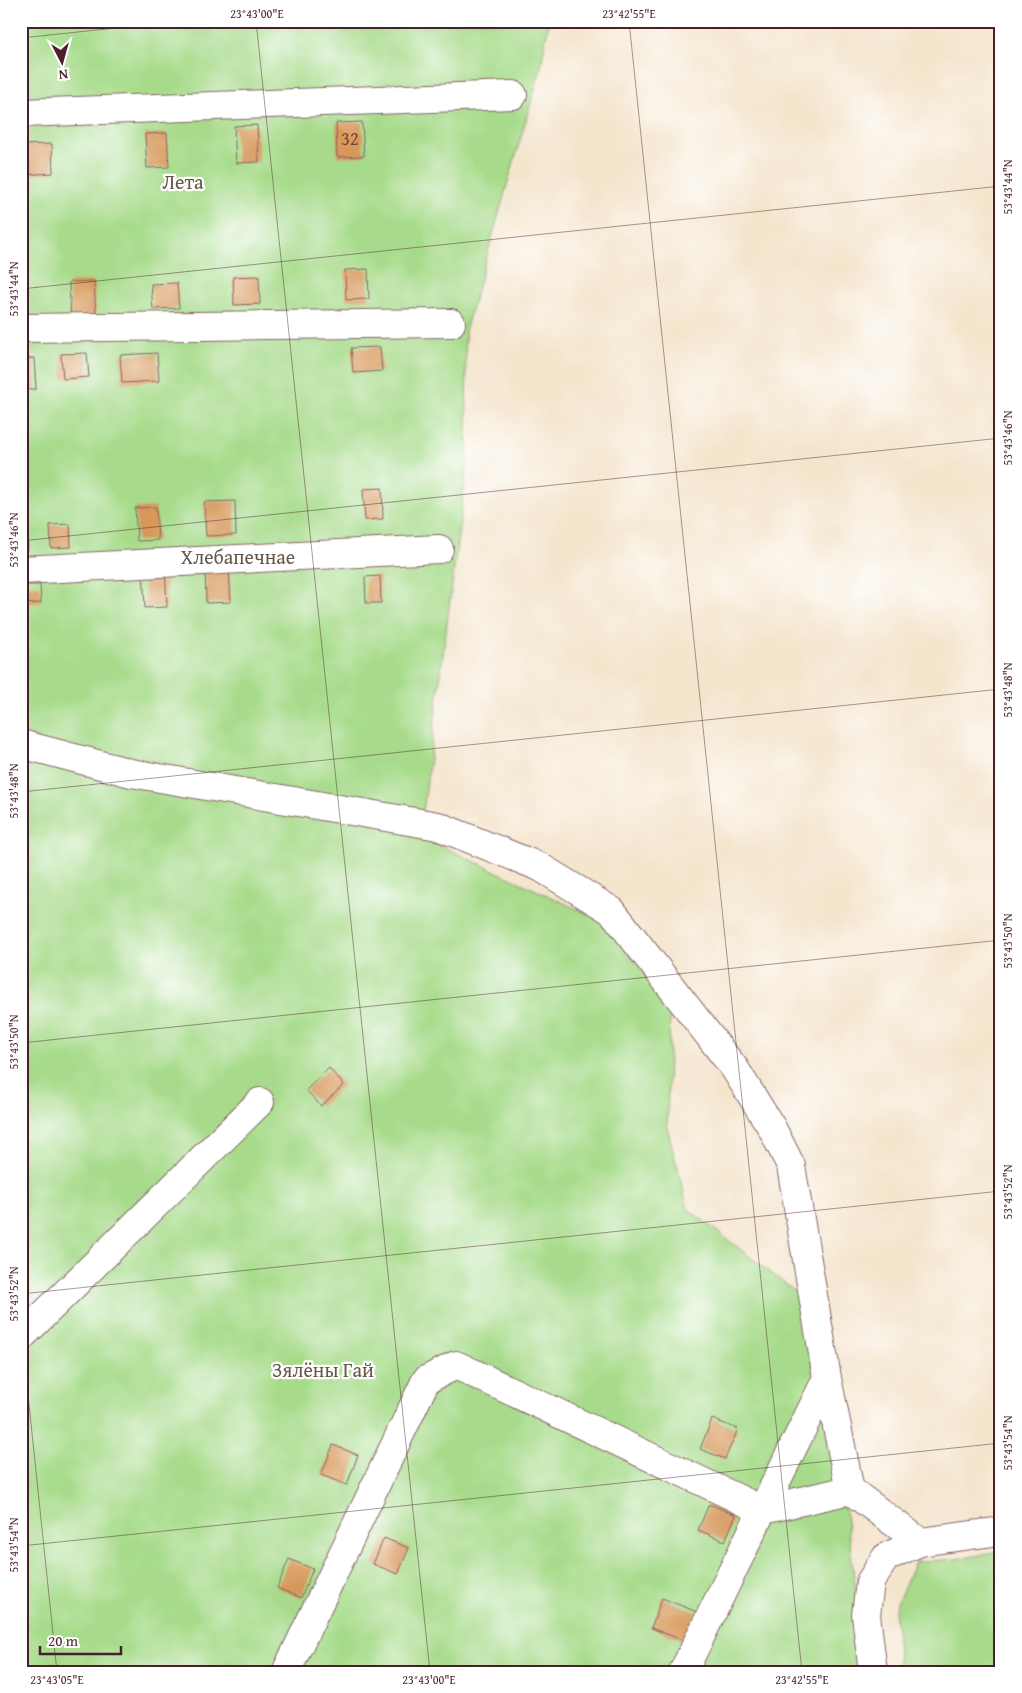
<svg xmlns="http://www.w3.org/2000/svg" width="1022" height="1693" font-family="'Gentium Book Plus',serif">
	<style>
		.green { fill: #a7db8b; stroke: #787d5b }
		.building { fill: #d7985a }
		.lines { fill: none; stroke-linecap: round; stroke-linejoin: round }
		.minor-casing { stroke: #866464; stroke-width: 30 }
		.minor { stroke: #fff; stroke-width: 28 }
		.ticks { fill: none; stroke: #4a1f2b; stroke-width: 1; stroke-opacity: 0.45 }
		.labels { text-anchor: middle; stroke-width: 4.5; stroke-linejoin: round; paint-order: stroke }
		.number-label { font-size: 18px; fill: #6d3d37 }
		.park-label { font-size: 20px; fill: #665748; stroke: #fff }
		.neatline { fill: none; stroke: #4a1f2b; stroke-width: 2 }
		.ticks-label { font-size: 12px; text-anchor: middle; fill: #4a1f2b }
	</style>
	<rect width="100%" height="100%" fill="#fff"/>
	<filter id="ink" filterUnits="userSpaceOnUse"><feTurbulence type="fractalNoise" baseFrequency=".02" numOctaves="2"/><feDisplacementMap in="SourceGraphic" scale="10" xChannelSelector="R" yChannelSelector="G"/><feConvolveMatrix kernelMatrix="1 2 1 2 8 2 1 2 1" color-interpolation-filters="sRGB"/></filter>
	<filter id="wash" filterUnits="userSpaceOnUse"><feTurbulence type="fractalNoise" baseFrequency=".0096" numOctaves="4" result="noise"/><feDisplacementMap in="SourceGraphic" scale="20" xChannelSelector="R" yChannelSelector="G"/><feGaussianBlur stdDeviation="1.12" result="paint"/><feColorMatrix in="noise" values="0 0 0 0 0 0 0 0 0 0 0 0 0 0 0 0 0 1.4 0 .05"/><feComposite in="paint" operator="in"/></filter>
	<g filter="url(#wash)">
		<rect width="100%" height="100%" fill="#f4e5cd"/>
		<path class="green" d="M21,21H549L540,71L465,331L468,458L420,836L609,924L670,1011L667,1127L688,1209L798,1294L847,1521L866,1672H21Z
			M1001,1552V1672H899L895,1608L915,1562L955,1559Z"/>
		<g id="blocks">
			<path class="building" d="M362,122L364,156L337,157L336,123Z
				M257,125L259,162L236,163L234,126Z
				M167,133L169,167L147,168L145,134Z
				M52,144L53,173L21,175V145Z
				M368,269L369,299L346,300L345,270Z
				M259,276L260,304L234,305L233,277Z
				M94,281L96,316L71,318L69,282Z
				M177,283L179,308L153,309L151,284Z
				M380,347L382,371L353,373L351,348Z
				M87,353L89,377L63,379L61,354Z
				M157,353L159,381L122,383L120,355Z
				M34,358L36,389L21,390V359Z
				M382,488L383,519L365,520L363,489Z
				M235,501L236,535L206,536L204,502Z
				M156,507L158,540L137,541L135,508Z
				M26,521L28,550L21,551V522Z
				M70,524L71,547L51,548L50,525Z
				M229,567L231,602L206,603L205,569Z
				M165,568L167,607L145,608L143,569Z
				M380,576L381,603H366L365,577Z
				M21,585H40L41,603L21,604Z
				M329,1068L344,1085L321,1106L306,1090Z
				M712,1419L738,1429L725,1459L700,1449Z
				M333,1445L358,1455L347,1485L321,1475Z
				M709,1504L736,1515L725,1541L698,1530Z
				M384,1538L409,1548L398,1574L373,1564Z
				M289,1559L313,1569L301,1598L277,1588Z
				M662,1598L697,1612L685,1641L651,1628Z"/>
		</g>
	</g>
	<g filter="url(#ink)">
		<use href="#blocks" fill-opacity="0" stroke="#866464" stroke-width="1"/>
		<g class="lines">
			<g class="minor-casing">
				<path id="minor" d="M21,113L513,95
					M21,328L451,323
					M21,570L439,549
					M21,744L131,773L438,826L540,867L612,911L735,1069L772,1128L791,1166L827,1378L850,1490L920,1542
					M21,1337L260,1102
					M286,1672L426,1380L456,1365L762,1510L850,1490
					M683,1672L827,1378
					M873,1672L866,1615L870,1582L886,1557L920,1542L1001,1531"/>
			</g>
			<use href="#minor" class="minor"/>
		</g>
	</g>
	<path class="ticks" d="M256,21L430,1672M629,21L802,1672M21,38L182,21M21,289L1001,186M21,541L1001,438M21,792L1001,689M21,1043L1001,940M21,1294L1001,1191M21,1328L57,1672M21,1546L1001,1443"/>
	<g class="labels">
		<g class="number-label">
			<text x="350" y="145">32</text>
		</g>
		<g class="park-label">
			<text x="183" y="189">Лета</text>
			<text x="238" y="564">Хлебапечнае</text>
			<text x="323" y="1377">Зялёны Гай</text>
		</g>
	</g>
	<rect width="1022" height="1693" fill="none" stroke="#fff" stroke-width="55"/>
	<g transform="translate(62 62) rotate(174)" stroke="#ffffff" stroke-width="4" paint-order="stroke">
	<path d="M0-4L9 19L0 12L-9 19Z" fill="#4a1f2b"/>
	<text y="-8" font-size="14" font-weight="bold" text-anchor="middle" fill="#4a1f2b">N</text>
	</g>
	<path d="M40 1646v8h81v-8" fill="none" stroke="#4a1f2b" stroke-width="2.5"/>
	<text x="48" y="1646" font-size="15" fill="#4a1f2b" stroke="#ffffff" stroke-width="4" paint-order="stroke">20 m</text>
	<rect x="28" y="28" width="966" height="1638" class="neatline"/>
	<g class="ticks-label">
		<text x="257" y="18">23°43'00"E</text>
		<text x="629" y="18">23°42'55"E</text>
		<text transform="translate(1008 187) rotate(-90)" y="4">53°43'44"N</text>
		<text transform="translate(14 289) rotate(-90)" y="4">53°43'44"N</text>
		<text transform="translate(1008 438) rotate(-90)" y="4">53°43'46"N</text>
		<text transform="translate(14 540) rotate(-90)" y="4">53°43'46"N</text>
		<text transform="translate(1008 690) rotate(-90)" y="4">53°43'48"N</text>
		<text transform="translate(14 791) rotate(-90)" y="4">53°43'48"N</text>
		<text transform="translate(1008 941) rotate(-90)" y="4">53°43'50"N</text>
		<text transform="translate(14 1042) rotate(-90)" y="4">53°43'50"N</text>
		<text transform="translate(1008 1192) rotate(-90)" y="4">53°43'52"N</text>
		<text transform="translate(14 1294) rotate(-90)" y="4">53°43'52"N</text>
		<text transform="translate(1008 1443) rotate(-90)" y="4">53°43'54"N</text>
		<text transform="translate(14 1545) rotate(-90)" y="4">53°43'54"N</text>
		<text x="57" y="1684">23°43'05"E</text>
		<text x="429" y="1684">23°43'00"E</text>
		<text x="802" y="1684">23°42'55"E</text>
	</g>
</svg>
